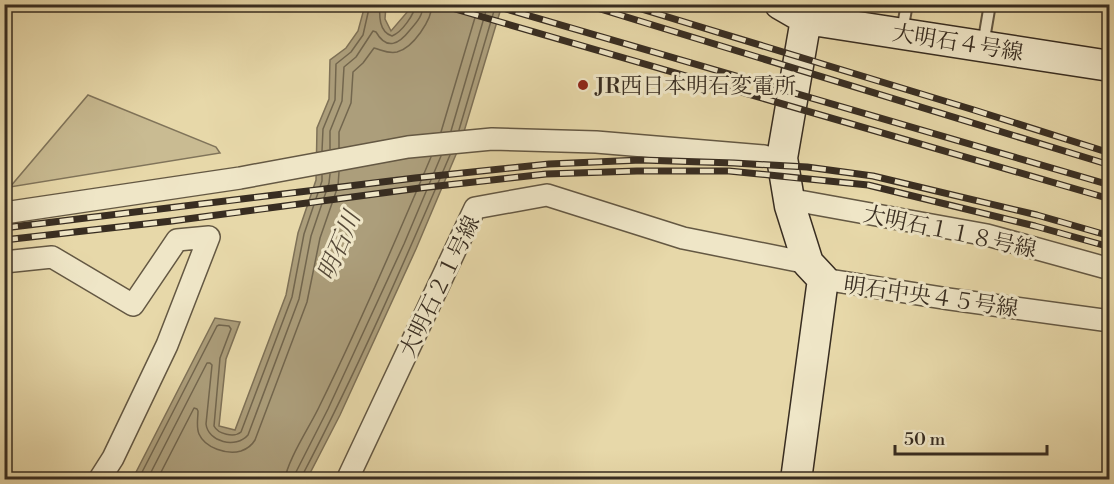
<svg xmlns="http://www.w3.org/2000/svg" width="1114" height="484" font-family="'Libre Bodoni','Noto Serif JP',serif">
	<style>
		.green { fill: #c9bb92; stroke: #80745a; stroke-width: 1.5 }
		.water { fill: #ac9e7b; stroke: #7e7157; stroke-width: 1.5 }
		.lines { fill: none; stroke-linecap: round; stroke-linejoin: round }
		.shore { stroke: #72664e; stroke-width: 1.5 }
		.lane-casing { stroke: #645843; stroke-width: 14 }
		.street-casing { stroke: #645843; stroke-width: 24 }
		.secondary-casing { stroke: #382d21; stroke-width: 33 }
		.lane { stroke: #efe6c7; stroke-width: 10 }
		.street { stroke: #efe6c7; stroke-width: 21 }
		.secondary { stroke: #efe6c7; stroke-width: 30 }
		.rail-casing { stroke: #382d21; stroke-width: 7 }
		.rail { stroke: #efe6c7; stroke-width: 4.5; stroke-dasharray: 14; stroke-linecap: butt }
		.poi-dot { fill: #8f2418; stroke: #efe6c7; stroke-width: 2 }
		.labels { text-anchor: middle; stroke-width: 6; stroke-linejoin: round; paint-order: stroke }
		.street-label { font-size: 22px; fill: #382d21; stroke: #efe6c7 }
		.poi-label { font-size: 22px; fill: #382d21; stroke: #efe6c7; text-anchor: start }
		.water-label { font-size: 24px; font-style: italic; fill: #554938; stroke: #efe6c7 }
	</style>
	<rect width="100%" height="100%" fill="#e7d8a9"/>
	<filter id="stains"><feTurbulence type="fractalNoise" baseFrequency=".00333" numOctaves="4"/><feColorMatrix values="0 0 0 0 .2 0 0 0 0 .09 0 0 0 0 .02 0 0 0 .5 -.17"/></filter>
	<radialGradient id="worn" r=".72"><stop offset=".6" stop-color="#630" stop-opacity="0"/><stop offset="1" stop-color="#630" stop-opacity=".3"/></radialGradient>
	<path class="green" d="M88,95L216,147L220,153L10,187Z"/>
	<path class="water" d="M365,5H386L385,19L391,31L409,10L410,5H502L460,145L416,249L340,415L307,479L132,480L215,318L240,322L226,359L219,426L235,430L286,295L298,233L316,180L317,128L329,99L330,60L346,48L358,31Z"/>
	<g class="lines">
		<path class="shore" d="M380,4C379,16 379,32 392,36C402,32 414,15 416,4
			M459,130L496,4
			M451,131L488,4
			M441,132L479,4
			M339,148V132L351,103L353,72L363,63L374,48C382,50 388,54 397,52C413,48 432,20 432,4
			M330,149V131L342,101L344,67L356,57L373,31L376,32C387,51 399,44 410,30C417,22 423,16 423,4
			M322,151L323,129L335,100L336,64L351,52L363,35L370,4
			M138,480L217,326L219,325L229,326L231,329L220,358L214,426C218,434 234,438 241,432L292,297L304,234L322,181V175
			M147,480L207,363H210L212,365L206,424C208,442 236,449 248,435L299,299L311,236L329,183L330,174
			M157,480L194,408L197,409L198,411C198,419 196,427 199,434C205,448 227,455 241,451C247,449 252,445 255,440L307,302L320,238L338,186L339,172
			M285,480C286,462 312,423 320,405C360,324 396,240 431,157
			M294,480L296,472L328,409L404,244L441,156
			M302,480L303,474C357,371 404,263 450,155"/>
		<g class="lane-casing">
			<path id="lane" d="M902,31L907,4
				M983,45L990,4"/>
		</g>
		<g class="street-casing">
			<path id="street" d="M788,199L987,235L1110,269
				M4,213L240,178L408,147L492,139L596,142L764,156
				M4,262L52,257L133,305L177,240L209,237L167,345L113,458L99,480
				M823,279L949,299L1110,321
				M347,480L475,208L547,195L683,238L808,263"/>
		</g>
		<g class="secondary-casing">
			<path id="secondary" d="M780,4L806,19L1110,66
				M796,480L823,279L808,263L790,206L782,158L806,19L810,4"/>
		</g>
		<use href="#lane" class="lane"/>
		<use href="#street" class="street"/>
		<use href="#secondary" class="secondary"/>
		<g class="rail-casing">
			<path id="rail" d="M438,4L1110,199
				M489,4L1110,185
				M584,4L1110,165
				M625,4L974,110L1110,153
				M4,228L415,178L549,164L641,160L734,163L807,167L873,176L1037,215L1110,236
				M4,240L172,221L420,188L546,174L637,171H729L868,185L1035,226L1110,247"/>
		</g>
		<use href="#rail" class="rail"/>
	</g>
	<circle class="poi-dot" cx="583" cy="85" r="6"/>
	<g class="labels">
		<g class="street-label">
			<text transform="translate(958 42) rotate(9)" y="8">大明石４号線</text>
			<text transform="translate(950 231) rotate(12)" y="8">大明石１１８号線</text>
			<text transform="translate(439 286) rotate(-64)" y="8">大明石２１号線</text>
			<text transform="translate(931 296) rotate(8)" y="8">明石中央４５号線</text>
		</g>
		<g class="poi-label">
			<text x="595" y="93">JR西日本明石変電所</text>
		</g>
		<g class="water-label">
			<text transform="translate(339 246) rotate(-67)" y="8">明石川</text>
		</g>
	</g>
	<rect width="1114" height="484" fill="none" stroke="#e7d8a9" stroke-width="24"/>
	<rect x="6" y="6" width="1102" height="472" fill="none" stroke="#382d21" stroke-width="3"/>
	<rect x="12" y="12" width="1090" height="460" fill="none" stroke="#382d21" stroke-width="1.5"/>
	<path d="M895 445v9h152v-9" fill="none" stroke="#382d21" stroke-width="3"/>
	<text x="904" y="445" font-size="18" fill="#382d21" stroke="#efe6c7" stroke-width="4.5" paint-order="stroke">50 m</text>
	<rect width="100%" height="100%" filter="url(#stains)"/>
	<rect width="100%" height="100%" fill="url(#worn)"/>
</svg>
